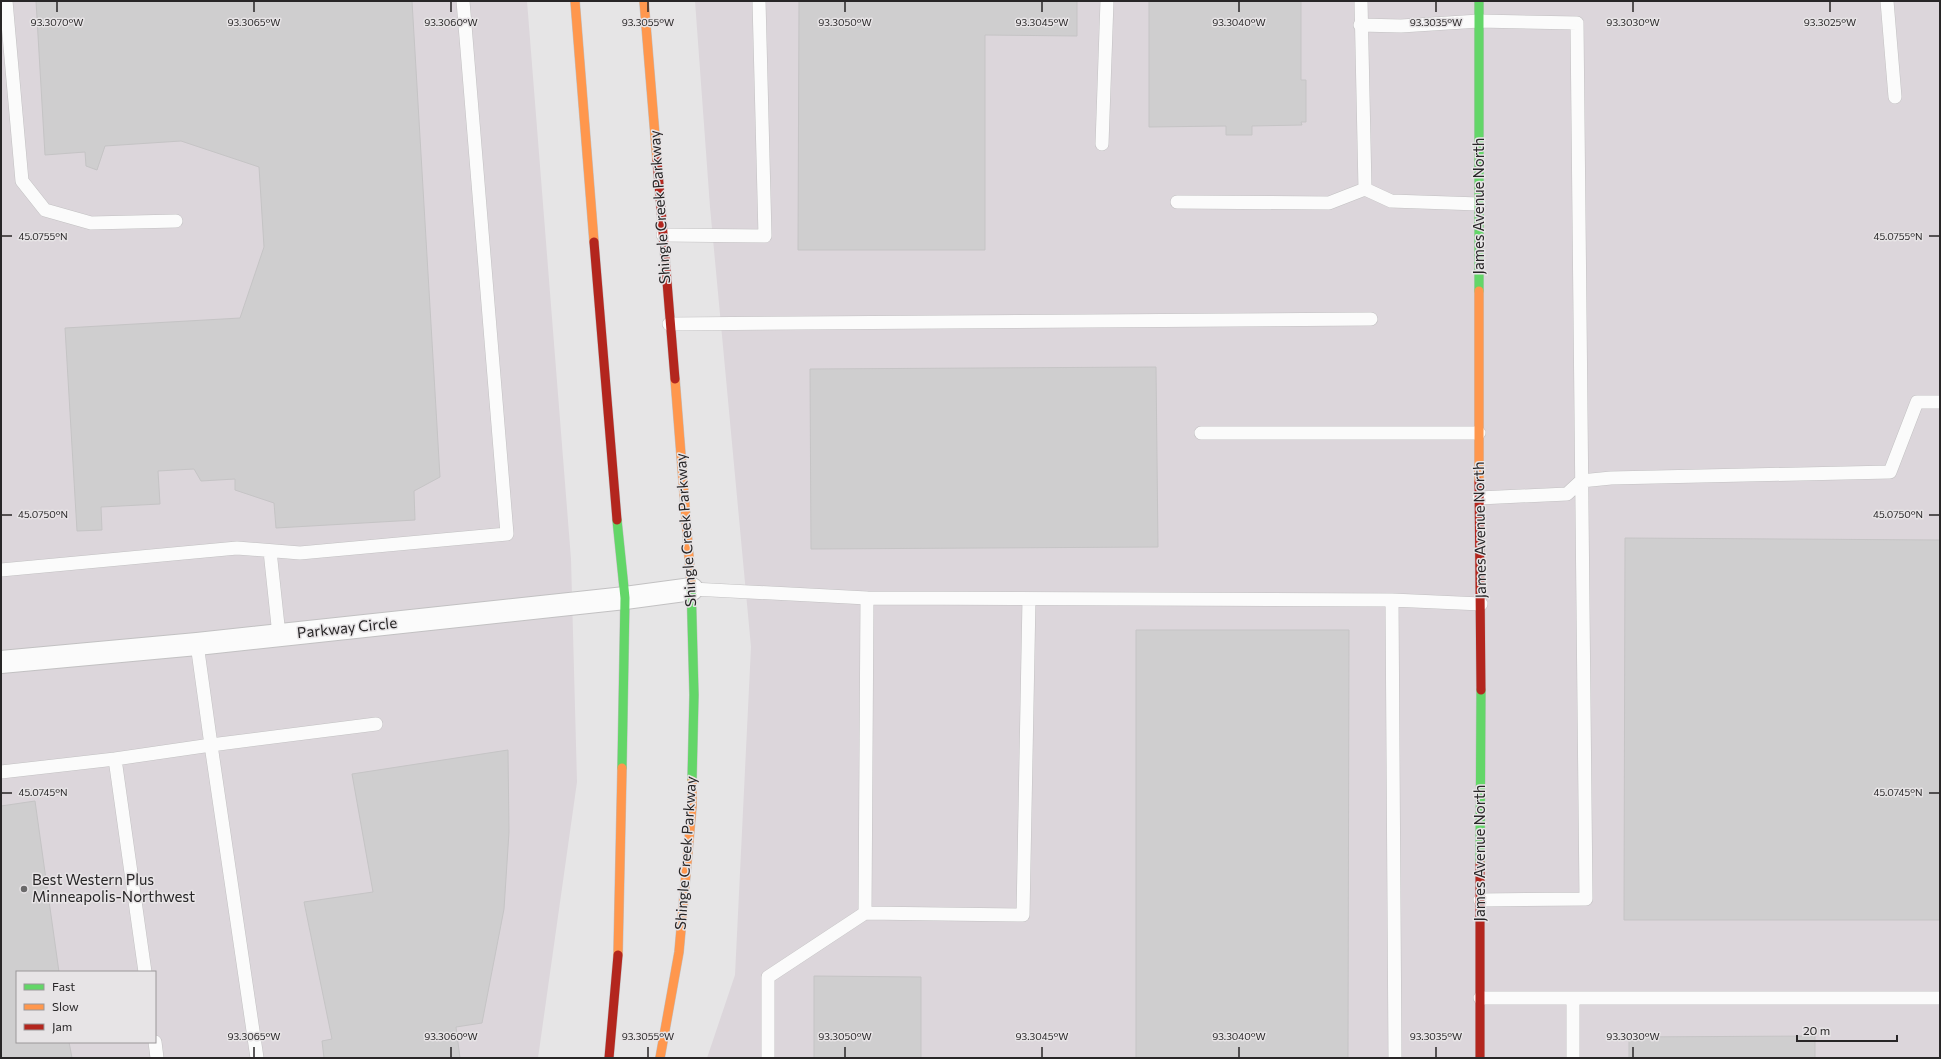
<svg xmlns="http://www.w3.org/2000/svg" width="1941" height="1059" font-family="Commissioner,sans-serif">
	<style>
		.built { fill: #dcd6db; fill-rule: evenodd }
		.building { fill: #cfcecf; stroke: #c5c4c5 }
		.lines { fill: none; stroke-linecap: round; stroke-linejoin: round }
		.lane-casing { stroke: #c2c1c2; stroke-width: 14 }
		.street-casing { stroke: #c2c1c2; stroke-width: 24 }
		.fast-casing { stroke: #c2c1c2; stroke-width: 10 }
		.slow-casing { stroke: #c2c1c2; stroke-width: 10 }
		.jam-casing { stroke: #c2c1c2; stroke-width: 10 }
		.lane { stroke: #fbfbfb; stroke-width: 13 }
		.street { stroke: #fbfbfb; stroke-width: 22 }
		.fast { stroke: #63d668; stroke-width: 9 }
		.slow { stroke: #ff974d; stroke-width: 9 }
		.jam { stroke: #b3261e; stroke-width: 9 }
		.ticks { fill: none; stroke: #282627; stroke-width: 1.5 }
		.poi-dot { fill: #6a696a; stroke: #e7e4e6; stroke-width: 1.5 }
		.labels { text-anchor: middle; stroke-width: 3; stroke-linejoin: round; paint-order: stroke }
		.street-label { font-size: 15px; fill: #282627; stroke: #e7e4e6 }
		.poi-label { font-size: 15px; fill: #282627; stroke: #e7e4e6; text-anchor: start }
		.ticks-label { font-size: 10px; text-anchor: middle; fill: #282627; stroke: #e7e4e6; stroke-width: 3; stroke-linejoin: round; paint-order: stroke }
	</style>
	<rect width="100%" height="100%" fill="#e6e5e6"/>
	<path class="built" d="M1,1H527L571,559L577,782L538,1058H1ZM17,972H155V1042H17Z
		M695,1H1940V1058H707L735,975L751,647L710,207Z"/>
	<path class="building" d="M36,1H412L440,477L414,491L415,520L276,528L274,503L235,490V479L201,481L194,469L158,471L160,504L101,507L102,530L77,531L65,328L240,318L264,247L259,167L181,141L105,146L97,170L86,166L85,152L45,155Z
		M799,1H1077V36L985,35V250H798Z
		M1149,1H1301V80H1306V122H1301L1302,125L1252,126V135H1226V126L1149,127Z
		M1156,367L1158,547L811,549L810,369Z
		M1625,538L1940,540V920H1624Z
		M1136,630H1349L1348,1058H1136Z
		M508,750L509,832L504,909L482,1023L456,1027L460,1058H324L322,1041L332,1039L304,902L373,892L352,774Z
		M35,801L59,972H17V1042H69L72,1058H1V806Z
		M814,976L921,977V1058H814Z
		M1815,1036V1058H1629V1037Z"/>
	<g class="lines">
		<g class="lane-casing">
			<path id="lane" d="M6,1L22,181L45,210L91,223L176,221
				M1361,1L1365,189L1391,201L1479,204
				M1887,1L1895,97
				M1360,25L1401,26L1479,21L1577,23L1586,899L1480,900
				M1102,144L1107,1
				M1177,202L1329,203L1365,189
				M663,235L765,236L759,1
				M669,324L1371,319
				M1201,433H1479
				M1479,498L1567,494L1581,481L1611,478L1890,472L1917,402H1940
				M270,551L279,635
				M1,570L237,548L300,553L507,534L463,1
				M692,589L867,598L865,913L768,977V1058
				M867,598L1392,600
				M197,644L211,745L376,724
				M115,759L211,745L257,1058
				M1,772L115,759L145,972
				M865,913L1023,915L1029,599
				M1480,998H1940
				M1573,998V1058
				M155,1042L157,1058
				M1395,1058L1392,600L1481,604"/>
		</g>
		<g class="street-casing">
			<path id="street" d="M1,662L197,644L625,598L692,589"/>
		</g>
		<g class="fast-casing">
			<path id="fast" d="M1479,1V291
				M617,520L625,598L622,768
				M691,582L694,695L692,781
				M1480,863L1481,690"/>
		</g>
		<g class="slow-casing">
			<path id="slow" d="M575,1L594,242
				M644,1L657,160
				M1479,291V482
				M675,379L691,582
				M618,955L622,768
				M660,1058L679,952L692,806V781"/>
		</g>
		<g class="jam-casing">
			<path id="jam" d="M657,160L675,379
				M594,242L617,520
				M1479,482L1481,690
				M609,1058L618,955
				M1480,1058V863"/>
		</g>
		<use href="#lane" class="lane"/>
		<use href="#street" class="street"/>
		<use href="#fast" class="fast"/>
		<use href="#slow" class="slow"/>
		<use href="#jam" class="jam"/>
	</g>
	<path class="ticks" d="M57,2V12M254,2V12M451,2V12M648,2V12M845,2V12M1042,2V12M1239,2V12M1436,2V12M1633,2V12M1830,2V12M2,236H12M1929,236H1939M2,515H12M1929,515H1939M2,793H12M1929,793H1939M254,1047V1057M451,1047V1057M648,1047V1057M845,1047V1057M1042,1047V1057M1239,1047V1057M1436,1047V1057M1633,1047V1057"/>
	<circle class="poi-dot" cx="24" cy="889" r="4"/>
	<g class="labels">
		<g class="street-label">
			<text transform="translate(1479 206) rotate(-90)" y="5">James Avenue North</text>
			<text transform="translate(660 207) rotate(-94)" y="5">Shingle Creek Parkway</text>
			<text transform="translate(686 530) rotate(-94)" y="5">Shingle Creek Parkway</text>
			<text transform="translate(1480 530) rotate(-91)" y="5">James Avenue North</text>
			<text transform="translate(347 628) rotate(-6)" y="5">Parkway Circle</text>
			<text transform="translate(686 853) rotate(-86)" y="5">Shingle Creek Parkway</text>
			<text transform="translate(1480 853) rotate(-90)" y="5">James Avenue North</text>
		</g>
		<g class="poi-label">
			<text x="32" y="885">Best Western Plus<tspan x="32" dy="17">Minneapolis-Northwest</tspan></text>
		</g>
	</g>
	<g class="ticks-label">
		<text x="57" y="26">93.3070°W</text>
		<text x="254" y="26">93.3065°W</text>
		<text x="451" y="26">93.3060°W</text>
		<text x="648" y="26">93.3055°W</text>
		<text x="845" y="26">93.3050°W</text>
		<text x="1042" y="26">93.3045°W</text>
		<text x="1239" y="26">93.3040°W</text>
		<text x="1436" y="26">93.3035°W</text>
		<text x="1633" y="26">93.3030°W</text>
		<text x="1830" y="26">93.3025°W</text>
		<text x="43" y="240">45.0755°N</text>
		<text x="1898" y="240">45.0755°N</text>
		<text x="43" y="518">45.0750°N</text>
		<text x="1898" y="518">45.0750°N</text>
		<text x="43" y="796">45.0745°N</text>
		<text x="1898" y="796">45.0745°N</text>
		<text x="254" y="1040">93.3065°W</text>
		<text x="451" y="1040">93.3060°W</text>
		<text x="648" y="1040">93.3055°W</text>
		<text x="845" y="1040">93.3050°W</text>
		<text x="1042" y="1040">93.3045°W</text>
		<text x="1239" y="1040">93.3040°W</text>
		<text x="1436" y="1040">93.3035°W</text>
		<text x="1633" y="1040">93.3030°W</text>
	</g>
	<rect width="1941" height="1059" fill="none" stroke="#282627" stroke-width="4"/>
	<rect x="16" y="971" width="140" height="72" fill="#e7e4e6" stroke="#9b989a"/>
	<rect x="24" y="984" width="20" height="6" fill="#63d668" stroke="#9b989a"/>
	<text x="52" y="991" font-size="12" fill="#282627">Fast</text>
	<rect x="24" y="1004" width="20" height="6" fill="#ff974d" stroke="#9b989a"/>
	<text x="52" y="1011" font-size="12" fill="#282627">Slow</text>
	<rect x="24" y="1024" width="20" height="6" fill="#b3261e" stroke="#9b989a"/>
	<text x="52" y="1031" font-size="12" fill="#282627">Jam</text>
	<path d="M1797 1035v6h100v-6" fill="none" stroke="#282627" stroke-width="2"/>
	<text x="1803" y="1035" font-size="12" fill="#282627" stroke="#e7e4e6" stroke-width="3" paint-order="stroke">20 m</text>
</svg>
